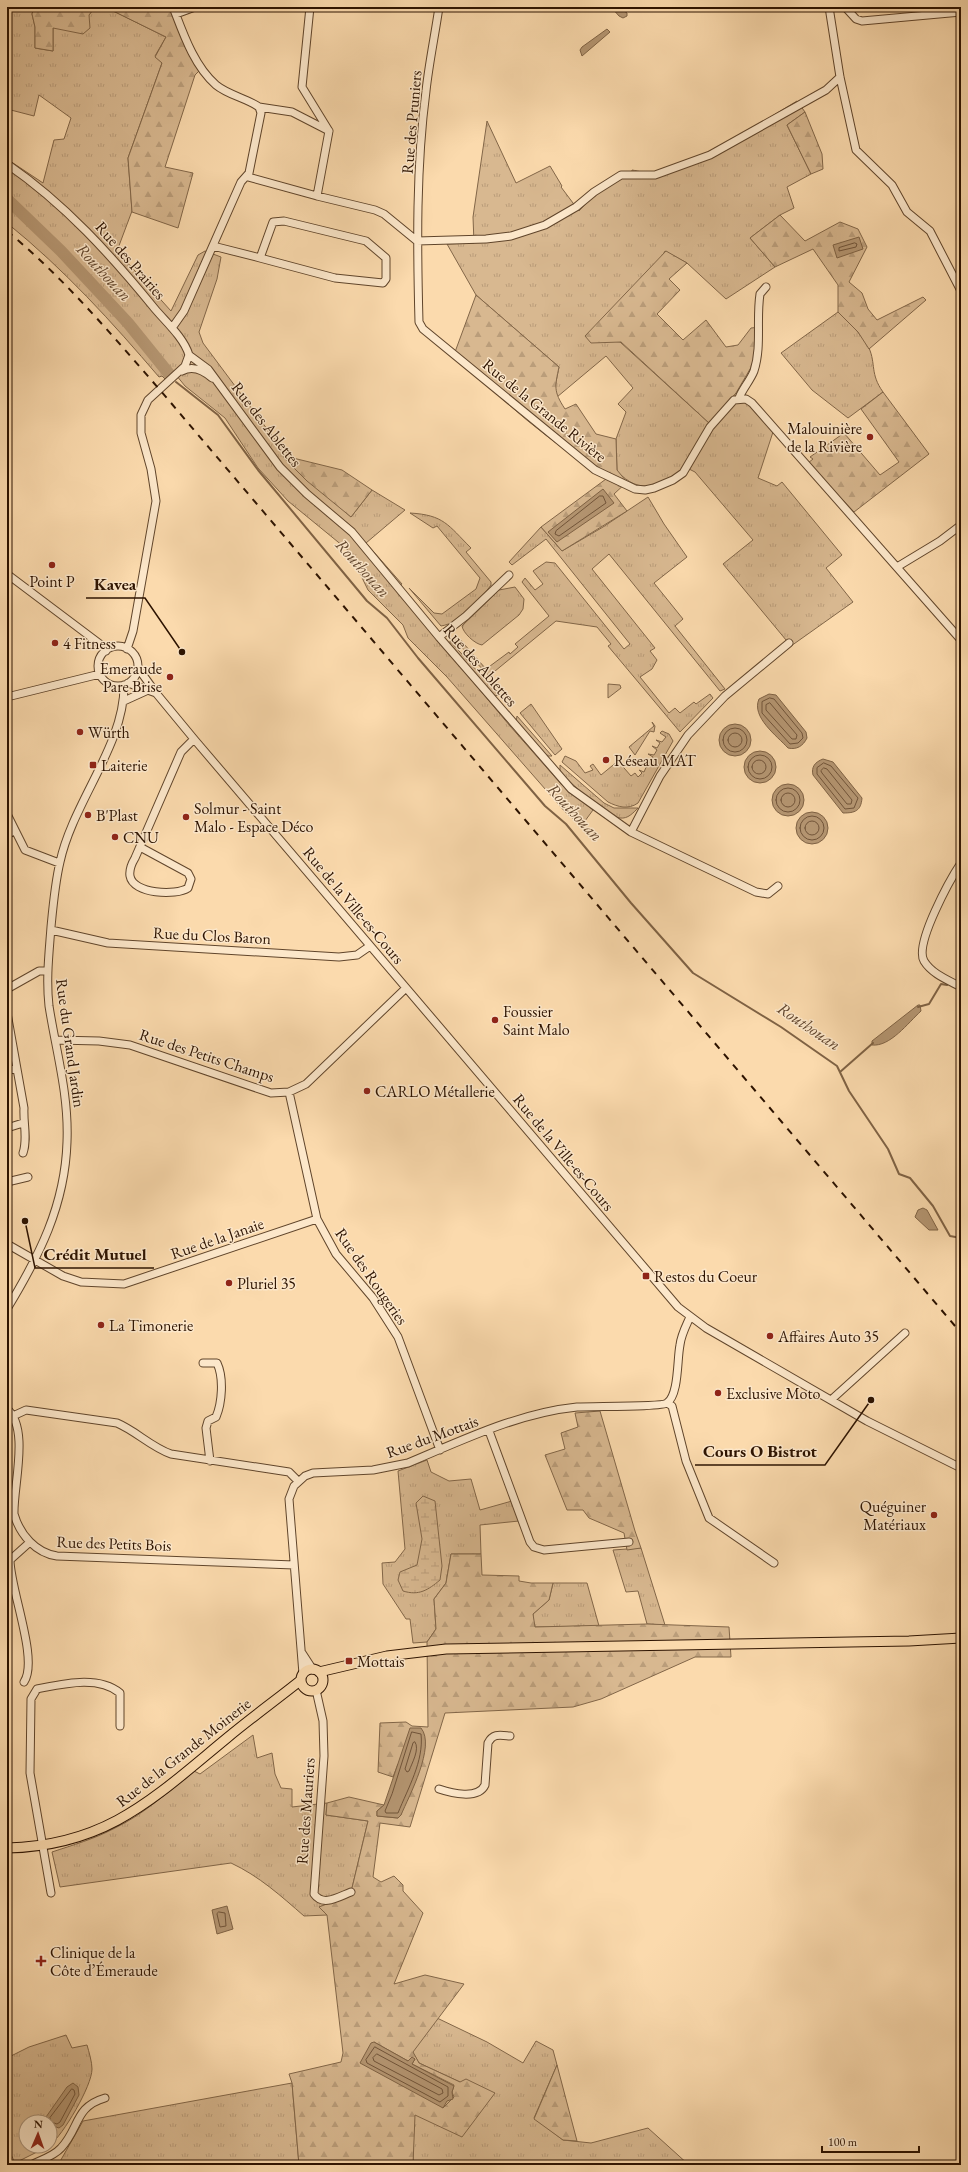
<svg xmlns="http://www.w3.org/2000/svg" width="968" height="2172" font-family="'EB Garamond',serif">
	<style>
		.grass { fill: url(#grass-tufts); stroke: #826648 }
		.forest { fill: url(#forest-firs); stroke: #826648; fill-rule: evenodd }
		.wetland { fill: url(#wetland-marsh); stroke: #826648 }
		.water { fill: #b59672; stroke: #7f6244 }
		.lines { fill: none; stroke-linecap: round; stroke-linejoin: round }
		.shore { stroke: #715439; stroke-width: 1 }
		.stream { stroke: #7f6244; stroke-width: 2 }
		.river { stroke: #b59672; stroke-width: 12 }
		.minor-casing { stroke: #60452b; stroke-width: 9 }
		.major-casing { stroke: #2d1300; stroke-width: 11 }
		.minor { stroke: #fce7ca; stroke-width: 7 }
		.major { stroke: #fbdaad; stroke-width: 9 }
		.rail { stroke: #2d1300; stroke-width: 2; stroke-dasharray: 7 7; stroke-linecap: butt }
		.poi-dot { fill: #8f2418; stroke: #fce7ca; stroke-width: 1.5 }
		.labels { text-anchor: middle; stroke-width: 3; stroke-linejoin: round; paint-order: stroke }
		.street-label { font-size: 16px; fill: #2d1300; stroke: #fce7ca }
		.poi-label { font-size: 16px; fill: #2d1300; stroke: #fce7ca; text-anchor: start }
		.water-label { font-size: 17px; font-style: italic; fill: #63472e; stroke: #fce7ca }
		.leader { fill: none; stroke: #2d1300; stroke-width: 1.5 }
		.callout-dot { fill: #2d1300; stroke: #fce7ca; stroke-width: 1.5 }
		.callout-label { font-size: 17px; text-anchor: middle; font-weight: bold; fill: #2d1300; stroke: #fce7ca; stroke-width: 3; stroke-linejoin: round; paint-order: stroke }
	</style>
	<defs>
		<pattern id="grass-tufts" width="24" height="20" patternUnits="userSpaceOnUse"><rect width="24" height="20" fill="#d8b890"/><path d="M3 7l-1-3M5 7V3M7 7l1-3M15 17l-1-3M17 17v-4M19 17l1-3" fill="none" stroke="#ba9d7a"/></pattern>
		<pattern id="forest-firs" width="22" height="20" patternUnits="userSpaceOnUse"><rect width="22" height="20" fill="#d8b890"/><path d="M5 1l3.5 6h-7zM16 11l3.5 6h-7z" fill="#ba9d7a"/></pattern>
		<pattern id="wetland-marsh" width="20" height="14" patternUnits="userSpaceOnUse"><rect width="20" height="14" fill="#d8b890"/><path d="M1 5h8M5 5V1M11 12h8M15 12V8" fill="none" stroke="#ba9d7a"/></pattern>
	</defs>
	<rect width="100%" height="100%" fill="#fbdaad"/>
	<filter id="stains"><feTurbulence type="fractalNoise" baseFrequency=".005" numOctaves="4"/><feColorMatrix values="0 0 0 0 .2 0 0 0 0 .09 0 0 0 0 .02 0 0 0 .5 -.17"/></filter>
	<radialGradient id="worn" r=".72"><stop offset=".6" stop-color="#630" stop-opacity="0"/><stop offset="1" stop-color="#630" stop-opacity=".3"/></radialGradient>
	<path class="grass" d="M7,7H34L32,14L35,27V48L53,51V28L89,15L95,7H105L166,37L155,56L162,63L128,158L132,211L117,251L171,311L198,255L205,251L221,257L217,279L199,332L203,343L282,449L284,458L351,517L372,490L405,510L366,543L402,584L400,585L360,547L510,726L561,784L593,810L582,825L567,814L447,677L408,638L403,625L368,590L349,551L288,501L258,468L225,418L185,386L172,370L166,380L162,376L159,377C112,322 64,269 7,223V159L43,183L54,140L64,139L71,118L39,95L34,116L7,109Z
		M797,101L805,112L787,125L811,174L787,187L794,208L780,215L750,238L775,267L726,299L687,263L665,251L612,341L620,342L709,423L736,393L749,404L773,432L758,478L777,486L782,482L842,555L826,568L853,602L791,646L723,564L753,540L695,472L685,467C661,487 640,496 617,471L616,439L626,412L618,404L633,388L606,356L557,397L555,387L559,367L476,295L447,244L474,243L473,217L487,121L516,183L550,166L562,186L561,187L579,211L597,192L619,179L631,177L632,170C639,171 647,174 654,173C704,162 753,127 797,101Z
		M838,312C849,323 862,334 869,348C876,364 870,374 883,392L848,418L812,390L781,353Z
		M648,497L664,524L687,557L654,583L683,619L675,626L725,689L720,691L609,554L592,569L655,648L650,651L657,660L652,669L640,677L669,713L675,708L680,713L694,702L696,704L710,694L713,698L680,732L608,646L611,644L597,627L556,621L489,676L453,638L457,636L486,669L509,652L510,654L518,647L515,644L549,616L522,582L525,578L535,590L543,584L533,571L546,562L555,563L624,649L630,644L546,539L512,565L509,562L541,527L562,551L603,527Z
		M410,513C444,515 448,525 471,548L466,552L491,582V585C480,600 461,623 441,626L409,588L434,613L442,614L476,589L480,578L437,526L433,528Z
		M515,587L524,599L523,609L519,615L482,645C475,644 463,633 462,626L499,590Z
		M450,641L499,695L494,696L450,644Z
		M608,684L620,685L621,688L608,698Z
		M531,704L562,749L555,755L520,713Z
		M517,716L552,756H546L516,722Z
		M652,722L655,726L654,732L650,731L635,755L629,747L654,726Z
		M662,731L669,734L673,741L638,803C628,810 618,807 608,802L562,762L565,756L576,761L585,773L593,770L590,766L593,764L601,775L618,761L631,776L635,773L638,777L642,773L639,770L644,772L648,763L644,760L649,763L653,757L648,754L654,755L657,750L652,746L657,748L660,743L656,740L662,742L666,737L660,733Z
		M560,765L604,803L614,808H638C633,813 628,819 620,818C606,817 572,783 560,773Z
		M427,1460L431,1472L449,1481L471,1479L480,1510L512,1501L519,1521L480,1525L481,1554H451L446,1583L434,1599L436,1629L427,1642L413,1643L410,1619H406L383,1584L382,1563L395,1562L405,1549L398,1471Z
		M641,1548L665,1625L647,1624L638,1591L626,1592L613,1550Z
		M553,1583H587L599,1626L534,1627L533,1614L549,1600Z
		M253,1735L257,1758L272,1753L275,1774L281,1788L292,1789V1807L327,1803L326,1815L368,1821L352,1888L348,1896L319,1907L327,1915L304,1916C281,1896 259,1876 231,1863L60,1887L52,1852C73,1845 94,1839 113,1829C143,1815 168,1792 194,1771L200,1774Z
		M437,2018L487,2042L523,2063L536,2041L553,2050L557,2065L534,2118L563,2140L591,2143L648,2128L689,2165H413L414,2115L460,2082L419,2063L412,2051Z
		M66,2035L72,2048L87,2045C89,2052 92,2062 92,2069C92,2086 63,2135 50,2145V2122H26V2146H49L15,2163L7,2146V2058L29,2047Z
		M292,2083L299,2165H58L83,2121Z"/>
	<path class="forest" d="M34,7H95L89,15L90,28L83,34L53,28V51L35,48V27L32,14Z
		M105,7H169L199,71L195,75L165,167L193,173L178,228L132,212L128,158L162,63L155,57L166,37Z
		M805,112L822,154L823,169L811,174L787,125Z
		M780,215L805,241L840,222L858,229L867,247L849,282L862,293L868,309L877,320L923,297L926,300L869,349L858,332L838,312V285L813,249L775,267L750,238Z
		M666,251L687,263L669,279L680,290L657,314L683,340L706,320L726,347L738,345L751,328L761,327L753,364L736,393L709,423L621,342L591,343L585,336Z
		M476,295L559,367C555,386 553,391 565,409L576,404L596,434L616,439L617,470L627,482L614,494L627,511L562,551L541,527L606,479C552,442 499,401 455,352Z
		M883,392L929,454L854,512L808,463L813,459L810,457L844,433L880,475L899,462L861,409Z
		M282,449L293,458L342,470L372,490L351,517L307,481L284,458Z
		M600,1411L635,1531L641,1548L627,1550L624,1533L589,1518L583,1510H567L545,1455L565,1449L561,1433L578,1427L575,1413Z
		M451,1554H481L482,1575L519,1576V1581L531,1583H553L549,1600L533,1614L535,1627L647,1624L729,1627L731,1657H695L601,1699L573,1707L445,1713L410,1827L380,1823L373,1877L381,1882L394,1876L403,1885V1891L423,1913L394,1984L425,1975L464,1984L413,2052L419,2063L460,2082L466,2079L495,2093L462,2137L415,2115L413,2165H299L292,2083L289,2074L341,2062L343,2053L327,1915L319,1907L348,1896L352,1888L368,1821L326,1815L327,1803L349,1797L384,1805L377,1811V1816L398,1818L401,1815L398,1764L393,1777L378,1772L380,1723L406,1722L412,1726L428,1727L427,1642L436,1629L434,1599L446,1583ZM374,2042L408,2061L412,2058L415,2059L412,2064L454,2085L452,2092L454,2097L443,2108Z
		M557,2065L577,2141L563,2140L534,2119Z"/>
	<path class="wetland" d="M423,1496L435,1501L442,1566L440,1580C428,1590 419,1596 403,1591L398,1580L400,1572L417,1565L422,1539L416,1503Z"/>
	<path class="water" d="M611,7H618L627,13V16L623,18L619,16Z
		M607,29L610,32L582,56L580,50L582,47Z
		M859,237L863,249L837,258L833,245Z
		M603,489L614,503L557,542L548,532Z
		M769,694L776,695L806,732L807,738C803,746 797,750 788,748C777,736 751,717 759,699Z
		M719 740a16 16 0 1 1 32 0a16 16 0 1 1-32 0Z
		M744 767a16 16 0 1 1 32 0a16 16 0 1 1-32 0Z
		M823,759L833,762L862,798C861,811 855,813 843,813L813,775C811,767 815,762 823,759Z
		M772 800a16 16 0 1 1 32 0a16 16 0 1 1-32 0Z
		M796 828a16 16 0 1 1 32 0a16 16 0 1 1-32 0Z
		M918,1005H920L921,1011C908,1023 890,1047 872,1045V1041Z
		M923,1208L927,1210L938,1230H929L915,1217L918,1210Z
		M410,1728H421C436,1746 409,1796 401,1815L398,1818L377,1816V1811L384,1805Z
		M227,1906L233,1929L217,1934L212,1910Z
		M374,2042L408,2061L412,2057L415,2059L412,2064L454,2086L452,2092L453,2099L447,2101L443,2108L360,2063L371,2043Z
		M73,2083L78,2087L79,2095L63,2125L59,2128L50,2125V2122H47L46,2117L67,2087Z"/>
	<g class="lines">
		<path class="shore" d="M855,243L857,244L856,247L839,251V248Z
			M600,496H603L606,503L559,536L555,534L556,531Z
			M770,698L774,699L802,733L803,738L798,743L790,744L762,713V702Z
			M770,703L797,735L796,739H792L766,710V705Z
			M723 740a12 12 0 1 1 24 0a12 12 0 1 1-24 0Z
			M728 740a7 7 0 1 1 14 0a7 7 0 1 1-14 0Z
			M748 767a12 12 0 1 1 24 0a12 12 0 1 1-24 0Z
			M752 767a7 7 0 1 1 14 0a7 7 0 1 1-14 0Z
			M824,763L831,766L858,798L854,808L845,809L817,774V768Z
			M824,768L827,769L852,800L851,804H847L822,773L821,771Z
			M776 800a12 12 0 1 1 24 0a12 12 0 1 1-24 0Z
			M781 800a7 7 0 1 1 14 0a7 7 0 1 1-14 0Z
			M800 828a12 12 0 1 1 24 0a12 12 0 1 1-24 0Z
			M805 828a7 7 0 1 1 14 0a7 7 0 1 1-14 0Z
			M412,1732L421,1734C424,1761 408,1788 398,1813H386L385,1811L392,1794Z
			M415,1742C420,1749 412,1763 409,1771L407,1772L405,1769L413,1743Z
			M219,1912L225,1913L226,1926L220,1927L217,1914Z
			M375,2047L448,2087V2096L440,2102L367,2063L366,2060Z
			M377,2054L442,2089L443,2093L439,2095L374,2061L373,2058Z
			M72,2089L74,2090L75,2094L60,2122L57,2124L51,2122L50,2118Z"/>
		<path class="stream" d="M176,382L218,415L258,470L367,601L387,618L418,658L545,806L566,824L631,903L693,973L781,1027L837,1066L849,1091L888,1149L899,1174L910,1178L933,1206L950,1236L961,1238
			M918,1007L929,1004L941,984L947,985
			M840,1072L873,1043"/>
		<path class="river" d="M7,199L61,251L128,323L170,375"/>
		<g class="minor-casing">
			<path id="minor" d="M310,7L302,87L329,131
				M439,7C435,35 429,63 426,91C416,167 417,246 419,322L423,329L595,470L635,489L645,490L654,488L673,480L683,473L710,427L734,400L746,399L752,403L961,640
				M829,7L840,77L856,150L892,185L907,212L930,231L961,291
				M845,7L856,19L862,21L961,12
				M176,14L195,7
				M259,107L292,112L329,131
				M7,164C65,204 111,255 155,309C166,322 184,338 189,355L185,366L148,400L141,415V433L151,469L156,501L133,631L127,649
				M248,177L317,196L375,210L384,214L417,241
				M317,196L329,131
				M417,241L486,239L511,236L545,225L576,207L594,192L621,175H655L710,155L826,90L840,77
				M213,246L260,258L273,222L284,221L366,241L386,258V279L383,283L335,278L260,258
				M172,328L184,311L241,182L249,173L261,113L259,107C246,98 228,95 216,85C194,66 183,33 173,7
				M189,355L208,369L280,467L307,494L352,532L439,637L571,789L631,832L756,892L768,894L778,886
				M182,371C193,365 203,370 212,378
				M739,398C743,388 750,381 754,371C762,346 756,320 760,294L766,287
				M897,567L940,541L961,525
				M7,574L100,644L106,651
				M439,637L466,616L509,575
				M98 666a20 20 0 1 1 40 0a20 20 0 1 1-40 0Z
				M138,668L156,693L194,739L678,1307L706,1328L867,1421L961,1468
				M128,683L156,693
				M7,697L100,674
				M124,701L146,691
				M7,814L25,850L59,863
				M631,832L660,776L688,735L725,696L789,643
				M7,834L15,831
				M140,847L188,873L191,879L188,888C176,896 133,894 130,876C129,870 132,863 135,858L181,752L194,739
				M961,863C951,878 914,944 924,961C932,974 948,980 961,987
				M51,930L108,943L339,957L357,955L370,946
				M7,989L39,971H47
				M7,1013L24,1108C23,1123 28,1139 23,1153
				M56,1040L99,1041L130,1045L271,1093L289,1092L306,1084L406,988
				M7,1071L16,1068
				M289,1092L317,1219L336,1254L373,1298L398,1337L440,1450
				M7,1128L23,1123
				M7,1182L28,1177
				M7,1244L63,1276L81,1282L124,1284L317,1219
				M7,1309C39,1256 65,1206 67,1142C69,1095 56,1051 49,1006C46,979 49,954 51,927C53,906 55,883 60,862C73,802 125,744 124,685
				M203,1363H217C224,1378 222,1403 216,1417L208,1421L206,1428L210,1461
				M831,1400L905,1333
				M667,1403L672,1406L686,1461L709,1518L774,1563
				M7,1409C30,1428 13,1487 14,1514C20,1535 36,1553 57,1556L294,1565
				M13,1416L26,1410L117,1423C136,1431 151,1447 171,1454L289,1472L298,1481
				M489,1431L530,1542L534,1547L544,1550L629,1542
				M302,1653L313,1670
				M303,1674L289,1499L294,1486L305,1476L313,1473L373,1470L408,1463C463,1440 518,1413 577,1407C592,1406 662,1407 667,1403C679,1395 677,1359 680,1345C681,1335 686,1326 690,1317
				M24,1682C39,1660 10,1589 10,1560L30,1542
				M316,1690L323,1721L324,1756L314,1894C323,1907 338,1897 351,1892
				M439,1789C451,1793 478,1800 485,1785L488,1743C493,1733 500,1735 510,1736
				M51,1893L30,1773L31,1699L37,1689C63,1684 98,1675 120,1693V1726
				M31,2165C41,2160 54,2156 61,2148C80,2128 74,2107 105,2098"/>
		</g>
		<g class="major-casing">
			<path id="major" d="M301 1680a11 11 0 1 1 22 0a11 11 0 1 1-22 0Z
				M319,1672L387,1656L446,1649L909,1641L961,1638
				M7,1848C107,1846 154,1798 227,1738C251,1718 276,1700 301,1680"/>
		</g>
		<use href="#minor" class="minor"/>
		<use href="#major" class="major"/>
		<path class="rail" d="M7,231C64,278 111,334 160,390L961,1333"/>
	</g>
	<g class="poi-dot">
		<circle cx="870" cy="437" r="4"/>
		<circle cx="52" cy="565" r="4"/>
		<circle cx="55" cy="643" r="4"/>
		<circle cx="170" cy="677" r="4"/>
		<circle cx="80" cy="732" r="4"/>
		<circle cx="606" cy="760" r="4"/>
		<rect x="89" y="761" width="8" height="8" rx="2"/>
		<circle cx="88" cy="815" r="4"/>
		<circle cx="186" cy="817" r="4"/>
		<circle cx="115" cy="837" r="4"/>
		<circle cx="495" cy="1020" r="4"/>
		<circle cx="367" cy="1091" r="4"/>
		<rect x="642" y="1272" width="8" height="8" rx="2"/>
		<circle cx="229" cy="1283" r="4"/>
		<circle cx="101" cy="1325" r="4"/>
		<circle cx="770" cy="1336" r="4"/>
		<circle cx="718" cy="1393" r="4"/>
		<circle cx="934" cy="1515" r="4"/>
		<rect x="345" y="1657" width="8" height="8" rx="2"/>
		<path d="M39 1955h4v4h4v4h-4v4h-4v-4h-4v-4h4z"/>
	</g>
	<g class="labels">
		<g class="street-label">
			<text transform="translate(411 122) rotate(-85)" y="6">Rue des Pruniers</text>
			<text transform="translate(131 260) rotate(49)" y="6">Rue des Prairies</text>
			<text transform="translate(545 410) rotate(39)" y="6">Rue de la Grande Rivière</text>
			<text transform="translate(267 424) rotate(52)" y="6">Rue des Ablettes</text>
			<text transform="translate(481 665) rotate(49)" y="6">Rue des Ablettes</text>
			<text transform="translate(354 905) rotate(50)" y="6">Rue de la Ville-es-Cours</text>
			<text transform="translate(212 935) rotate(3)" y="6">Rue du Clos Baron</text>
			<text transform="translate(71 1043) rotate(82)" y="6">Rue du Grand Jardin</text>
			<text transform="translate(207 1055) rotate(18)" y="6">Rue des Petits Champs</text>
			<text transform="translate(564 1152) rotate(50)" y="6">Rue de la Ville-es-Cours</text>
			<text transform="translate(217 1238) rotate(-19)" y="6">Rue de la Janaie</text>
			<text transform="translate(372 1276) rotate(55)" y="6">Rue des Rougeries</text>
			<text transform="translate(432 1436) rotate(-20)" y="6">Rue du Mottais</text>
			<text transform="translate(114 1543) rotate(2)" y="6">Rue des Petits Bois</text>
			<text transform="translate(183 1752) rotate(-38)" y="6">Rue de la Grande Moinerie</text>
			<text transform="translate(305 1811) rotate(-86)" y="6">Rue des Mauriers</text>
		</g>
		<g class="poi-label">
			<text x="862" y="434" text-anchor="end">Malouinière<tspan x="862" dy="18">de la Rivière</tspan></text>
			<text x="52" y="587" text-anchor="middle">Point P</text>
			<text x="63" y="649">4 Fitness</text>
			<text x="162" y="674" text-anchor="end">Emeraude<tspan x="162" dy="18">Pare Brise</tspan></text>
			<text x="88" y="738">Würth</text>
			<text x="614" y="766">Réseau MAT</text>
			<text x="101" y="771">Laiterie</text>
			<text x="194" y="814">Solmur - Saint<tspan x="194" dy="18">Malo - Espace Déco</tspan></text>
			<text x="96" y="821">B'Plast</text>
			<text x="123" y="843">CNU</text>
			<text x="503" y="1017">Foussier<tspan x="503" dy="18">Saint Malo</tspan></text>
			<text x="375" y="1097">CARLO Métallerie</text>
			<text x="654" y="1282">Restos du Coeur</text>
			<text x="237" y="1289">Pluriel 35</text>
			<text x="109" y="1331">La Timonerie</text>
			<text x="778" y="1342">Affaires Auto 35</text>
			<text x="726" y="1399">Exclusive Moto</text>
			<text x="926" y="1512" text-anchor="end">Quéguiner<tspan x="926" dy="18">Matériaux</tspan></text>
			<text x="357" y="1667">Mottais</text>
			<text x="50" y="1958">Clinique de la<tspan x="50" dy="18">Côte d’Émeraude</tspan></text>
		</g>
		<g class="water-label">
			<text transform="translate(104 272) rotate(47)" y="6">Routhouan</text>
			<text transform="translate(363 568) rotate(48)" y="6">Routhouan</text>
			<text transform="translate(575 812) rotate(47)" y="6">Routhouan</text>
			<text transform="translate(809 1026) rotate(34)" y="6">Routhouan</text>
		</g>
	</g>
	<path class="leader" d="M182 652L145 598H86M25 1221L35 1268H154M871 1400L825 1465H695"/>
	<g class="callout-dot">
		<circle cx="182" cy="652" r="4"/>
		<circle cx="25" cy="1221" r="4"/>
		<circle cx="871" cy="1400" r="4"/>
	</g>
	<g class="callout-label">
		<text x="115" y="590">Kavea</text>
		<text x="95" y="1260">Crédit Mutuel</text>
		<text x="760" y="1457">Cours O Bistrot</text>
	</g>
	<rect width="968" height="2172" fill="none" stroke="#fbdaad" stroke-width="24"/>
	<rect x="8" y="8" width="952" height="2156" fill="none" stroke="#2d1300" stroke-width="2"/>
	<rect x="12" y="12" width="944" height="2148" fill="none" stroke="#2d1300"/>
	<g transform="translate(38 2134) rotate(2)"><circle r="19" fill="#fce7ca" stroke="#a99279"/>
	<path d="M0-3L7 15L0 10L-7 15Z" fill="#8f2418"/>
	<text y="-6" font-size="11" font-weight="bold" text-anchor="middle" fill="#2d1300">N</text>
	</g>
	<path d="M822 2146v6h97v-6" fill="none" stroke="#2d1300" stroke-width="2"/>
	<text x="828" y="2146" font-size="12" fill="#2d1300" stroke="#fce7ca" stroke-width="3" paint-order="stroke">100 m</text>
	<rect width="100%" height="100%" filter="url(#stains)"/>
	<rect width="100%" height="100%" fill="url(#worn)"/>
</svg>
